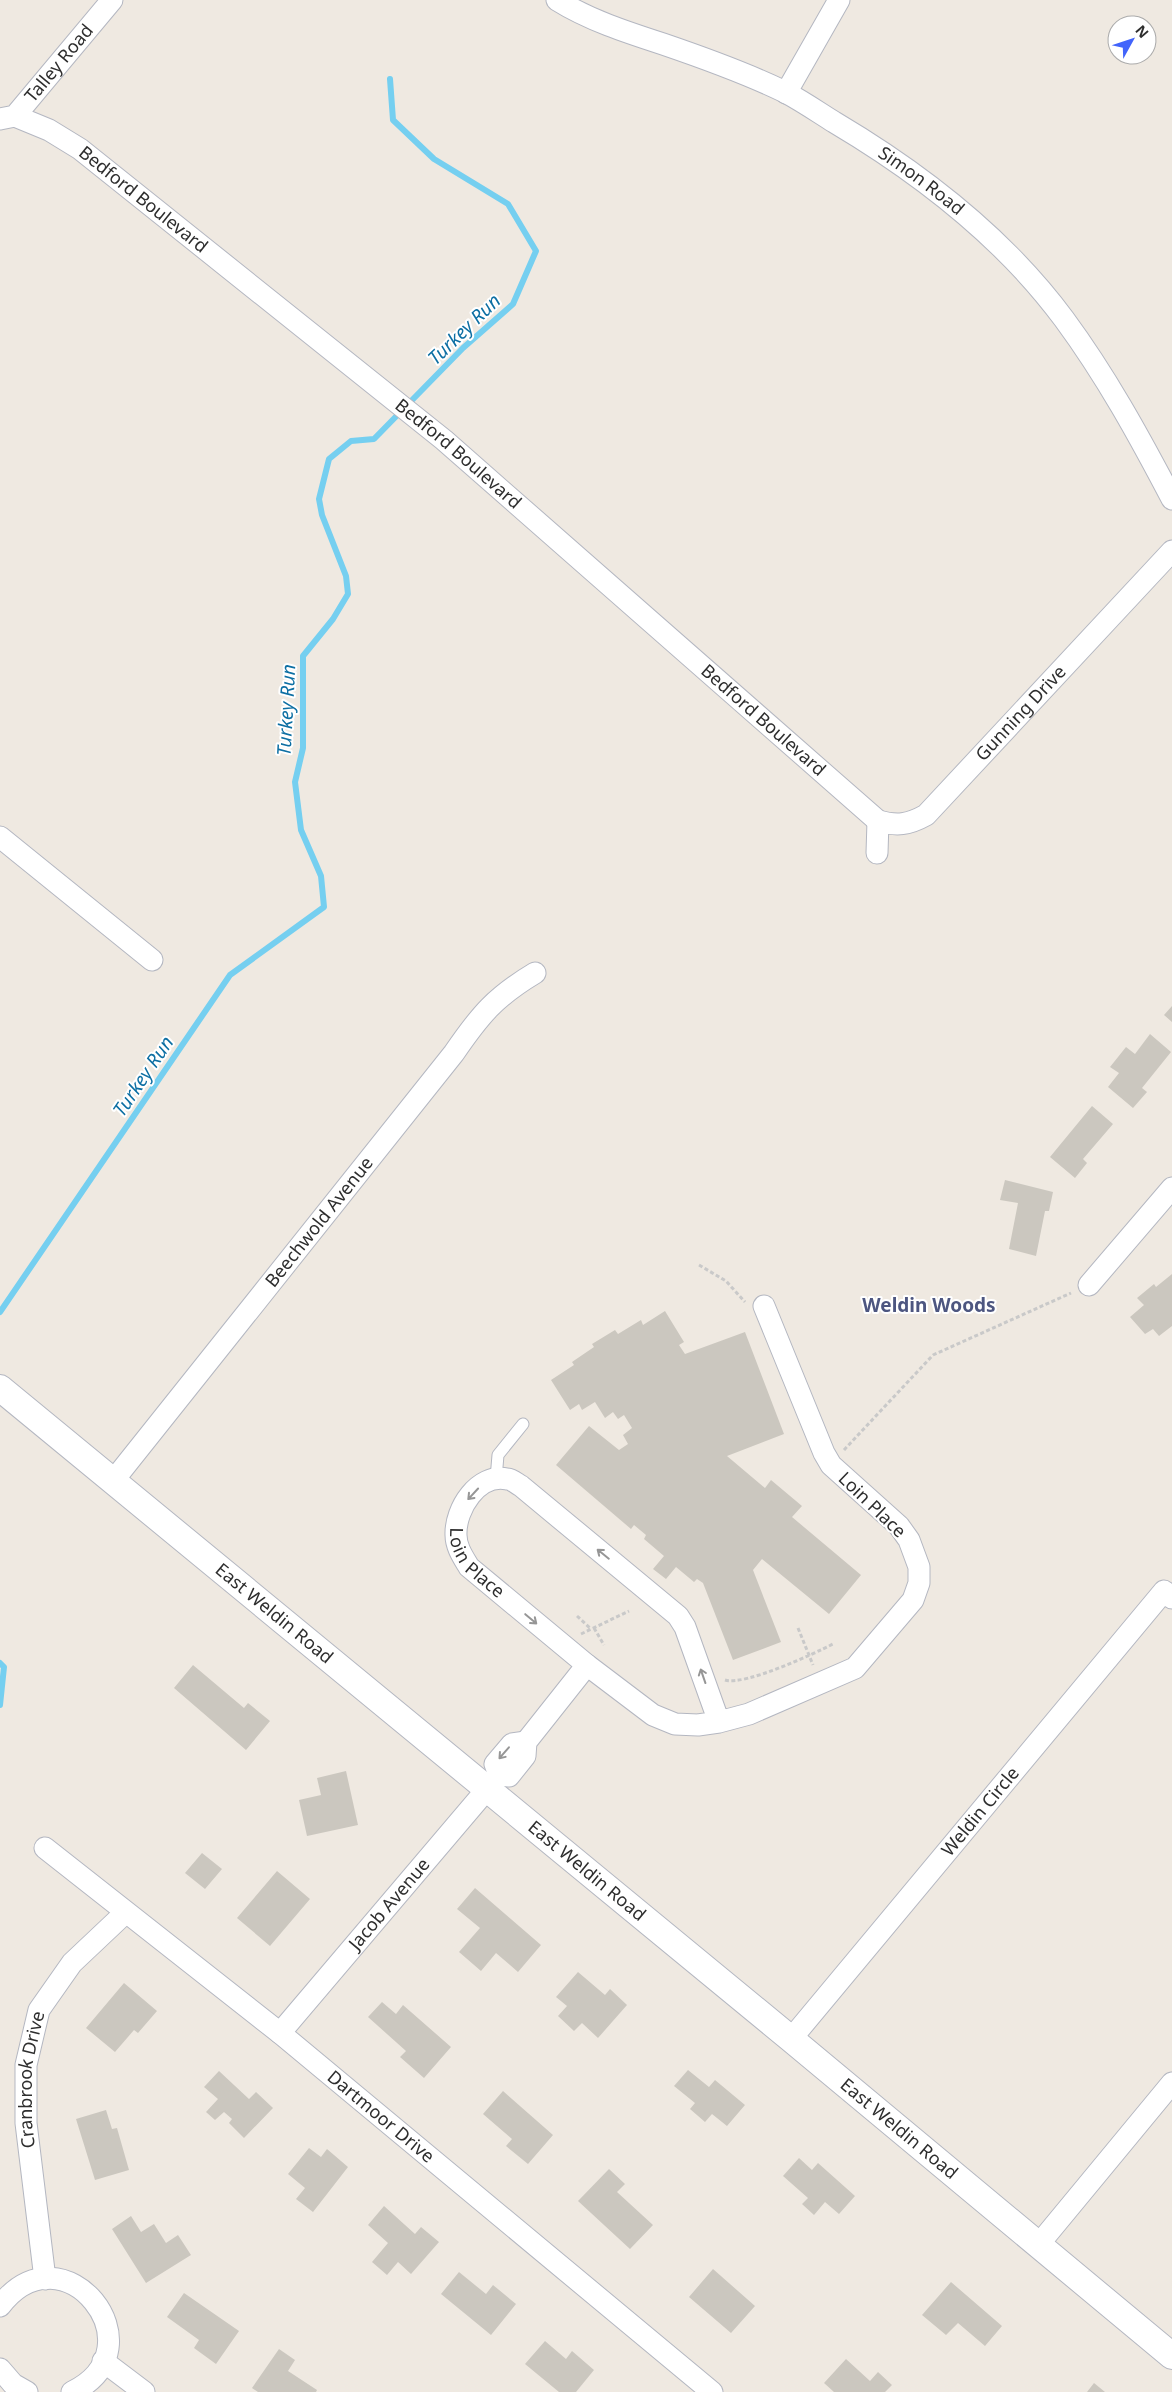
<svg xmlns="http://www.w3.org/2000/svg" width="1172" height="2392" font-family="'Noto Sans',sans-serif">
	<style>
		.lines { fill: none; stroke-linecap: round; stroke-linejoin: round }
		.stream { stroke: #75cff0; stroke-width: 6 }
		.building { fill: #cbc7bf }
		.service-casing { stroke: #b4b7c1; stroke-width: 13 }
		.minor-casing { stroke: #b4b7c1; stroke-width: 23 }
		.tertiary-casing { stroke: #b4b7c1; stroke-width: 28 }
		.path { stroke: #c9c9c9; stroke-width: 3; stroke-dasharray: 4 2.5; stroke-linecap: butt }
		.service { stroke: #fff; stroke-width: 11 }
		.minor { stroke: #fff; stroke-width: 21 }
		.tertiary { stroke: #fff; stroke-width: 26 }
		.oneway { stroke: #969696 }
		.labels { text-anchor: middle; stroke-width: 4; stroke-linejoin: round; paint-order: stroke }
		.street-label { font-size: 18px; fill: #2e2e2e; stroke: #fff }
		.water-label { font-size: 19px; font-style: italic; fill: #0d6fa3; stroke: #fff }
		.neighbourhood-label { font-size: 19px; font-weight: bold; fill: #4d5680; stroke: #fff }
	</style>
	<rect width="100%" height="100%" fill="#efe9e1"/>
	<g class="lines">
		<path class="stream" d="M0,1312L230,975L324,907L321,876L301,830L295,782L303,748V656L333,619L348,594L346,576L322,515L319,499L329,459L351,441L374,439L463,348L513,304L536,251L508,204L434,159L393,120L390,79
			M0,1663L4,1667L0,1705"/>
	</g>
	<path class="building" d="M1172,1006V1022L1164,1015Z
		M1150,1034L1171,1052L1142,1088L1147,1092L1133,1108L1108,1087L1119,1073L1110,1067L1126,1047L1135,1054Z
		M1092,1106L1113,1124L1083,1159L1087,1163L1075,1178L1050,1157Z
		M1005,1180L1053,1192L1049,1211H1045L1036,1256L1009,1249L1018,1203L1000,1200Z
		M1172,1274V1326L1159,1336L1153,1329L1145,1334L1130,1317L1144,1305L1137,1298L1154,1284L1156,1287Z
		M665,1311L684,1342L679,1345L685,1354L745,1332L784,1434L727,1456L765,1488L771,1480L802,1506L792,1517L861,1575L829,1614L762,1559L753,1570L781,1642L733,1660L703,1583L697,1579L694,1582L676,1567L666,1579L653,1569L664,1556L644,1539L646,1535L634,1525L631,1529L556,1465L589,1426L619,1450L628,1444L623,1435L632,1428L624,1415L618,1419L613,1412L605,1418L595,1402L582,1410L579,1404L570,1410L551,1380L574,1365L572,1362L594,1347L592,1344L615,1330L618,1334L641,1320L643,1325Z
		M193,1665L244,1708L248,1703L270,1721L246,1750L174,1688Z
		M346,1771L358,1825L307,1836L299,1800L321,1795L317,1778Z
		M202,1853L222,1869L205,1889L185,1873Z
		M277,1871L310,1899L270,1946L237,1918Z
		M475,1888L541,1945L518,1972L496,1953L481,1971L459,1952L480,1928L457,1909Z
		M578,1972L605,1995L610,1989L627,2005L598,2038L582,2023L574,2031L558,2016L567,2006L556,1997Z
		M124,1983L157,2011L138,2033L134,2030L115,2052L86,2028Z
		M382,2002L396,2014L403,2005L451,2047L424,2078L400,2057L406,2051L368,2017Z
		M688,2070L709,2087L715,2080L745,2105L727,2126L712,2114L705,2122L690,2109L695,2103L674,2086Z
		M219,2071L249,2099L256,2092L273,2108L244,2138L229,2123L232,2119L224,2112L215,2120L206,2112L218,2099L204,2087Z
		M503,2091L553,2135L528,2164L506,2146L512,2139L483,2114Z
		M106,2110L112,2129L117,2128L129,2170L95,2180L76,2119Z
		M309,2148L321,2157L327,2149L348,2167L313,2212L296,2199L305,2188L288,2174Z
		M799,2158L812,2170L818,2163L855,2196L839,2214L825,2202L814,2215L802,2204L808,2198L783,2176Z
		M609,2169L625,2184L617,2192L653,2225L630,2249L578,2201Z
		M384,2206L415,2234L421,2227L439,2242L411,2274L398,2262L387,2275L372,2262L388,2243L368,2225Z
		M131,2216L141,2232L154,2224L166,2243L178,2235L191,2255L146,2283L112,2229Z
		M713,2269L755,2306L731,2333L689,2297Z
		M459,2272L486,2294L493,2285L516,2304L491,2335L441,2294Z
		M951,2282L1002,2326L985,2346L958,2323L946,2335L922,2315Z
		M184,2293L239,2331L216,2364L194,2348L199,2340L167,2317Z
		M545,2341L566,2359L572,2351L594,2370L576,2392H559L525,2364Z
		M279,2349L295,2360L288,2371L317,2390L316,2392H258L252,2388Z
		M846,2359L870,2381L878,2372L892,2385L885,2392H834L824,2383Z
		M1094,2383L1105,2392H1087Z"/>
	<g class="lines">
		<g class="service-casing">
			<path id="service" d="M496,1479L498,1455L523,1424"/>
		</g>
		<g class="minor-casing">
			<g id="minor">
				<path id="s1" d="M557,0C589,20 626,32 663,44C704,58 746,73 785,92C802,101 818,112 834,122C920,173 1004,238 1064,319C1106,376 1139,436 1172,499"/>
				<path d="M786,93L839,0"/>
				<path id="s2" d="M15,116L49,130L80,149L444,440L878,821"/>
				<path id="s3" d="M0,119L15,116L112,0"/>
				<path d="M0,837L152,960"/>
				<path id="s4" d="M877,853L878,821C897,826 908,825 926,815L1172,551"/>
				<path d="M1089,1285L1172,1188"/>
				<path id="s5" d="M113,1481L454,1053C480,1015 495,997 535,973"/>
				<path id="s6" d="M719,1722L685,1627L678,1616L521,1486C517,1484 512,1479 507,1479C478,1473 455,1509 456,1535C456,1547 463,1557 469,1567L587,1665L653,1715L675,1724L698,1725L719,1722L749,1714L855,1668L913,1600L919,1583V1567L909,1540L899,1526L831,1465L824,1453L764,1306"/>
				<path d="M499,1775L509,1776L525,1756L526,1742L587,1665"/>
				<path d="M499,1775L495,1764L512,1744L526,1742"/>
				<path id="s7" d="M45,1848L280,2033L712,2392"/>
				<path id="s8" d="M280,2033L499,1775"/>
				<path id="s9" d="M791,2039L1164,1591L1172,1598"/>
				<path d="M1039,2244L1172,2083"/>
				<path id="s10" d="M45,2279L26,2123V2065L39,2010L72,1963L125,1913"/>
				<path d="M0,2306C63,2223 163,2348 72,2392"/>
				<path d="M103,2361L144,2392"/>
				<path d="M0,2369L13,2384L27,2392"/>
			</g>
		</g>
		<g class="tertiary-casing">
			<g id="tertiary">
				<path id="s11" d="M0,1388L791,2039L1172,2356"/>
			</g>
		</g>
		<path class="path" d="M699,1265L726,1281L745,1302
			M844,1450L933,1355L1071,1293
			M577,1616L591,1629
			M594,1628L604,1645
			M798,1628L813,1665
			M581,1634L629,1611
			M725,1680C745,1686 813,1654 833,1644"/>
		<use href="#service" class="service"/>
		<use href="#minor" class="minor"/>
		<use href="#tertiary" class="tertiary"/>
	</g>
	<defs><path id="oneway-shaft" d="M-6 0H5M1.5-3L5.5 0L1.5 3" fill="none" stroke-width="1.6" stroke-linecap="round" stroke-linejoin="round" transform="scale(1.25)"/></defs>
	<g class="oneway">
		<use href="#oneway-shaft" transform="translate(473 1494) rotate(133)"/>
		<use href="#oneway-shaft" transform="translate(603 1554) rotate(-141)"/>
		<use href="#oneway-shaft" transform="translate(531 1619) rotate(40)"/>
		<use href="#oneway-shaft" transform="translate(703 1676) rotate(-109)"/>
		<use href="#oneway-shaft" transform="translate(504 1753) rotate(131)"/>
	</g>
	<g class="labels">
		<g class="street-label">
			<text dy="6" stroke="none"><textPath href="#s3" startOffset="84">Talley Road</textPath></text>
			<text dy="6" stroke="none"><textPath href="#s1" startOffset="409">Simon Road</textPath></text>
			<text dy="6" stroke="none"><textPath href="#s2" startOffset="154">Bedford Boulevard</textPath></text>
			<text dy="6" stroke="none"><textPath href="#s2" startOffset="559">Bedford Boulevard</textPath></text>
			<text dy="6" stroke="none"><textPath href="#s4" startOffset="221">Gunning Drive</textPath></text>
			<text dy="6" stroke="none"><textPath href="#s2" startOffset="964">Bedford Boulevard</textPath></text>
			<text dy="6" stroke="none"><textPath href="#s5" startOffset="331">Beechwold Avenue</textPath></text>
			<text transform="translate(872 1505) rotate(44)" y="6">Loin Place</text>
			<text dy="6" stroke="none"><textPath href="#s6" startOffset="454">Loin Place</textPath></text>
			<text dy="6" stroke="none"><textPath href="#s11" startOffset="355">East Weldin Road</textPath></text>
			<text dy="6" stroke="none"><textPath href="#s9" startOffset="296">Weldin Circle</textPath></text>
			<text dy="6" stroke="none"><textPath href="#s11" startOffset="760">East Weldin Road</textPath></text>
			<text dy="6" stroke="none"><textPath href="#s8" startOffset="169">Jacob Avenue</textPath></text>
			<text dy="6" stroke="none"><textPath href="#s10" startOffset="201">Cranbrook Drive</textPath></text>
			<text dy="6" stroke="none"><textPath href="#s7" startOffset="430">Dartmoor Drive</textPath></text>
			<text dy="6" stroke="none"><textPath href="#s11" startOffset="1165">East Weldin Road</textPath></text>
		</g>
		<g class="water-label">
			<text transform="translate(464 329) rotate(-44)" y="7">Turkey Run</text>
			<text transform="translate(286 710) rotate(-87)" y="7">Turkey Run</text>
			<text transform="translate(143 1076) rotate(-56)" y="7">Turkey Run</text>
		</g>
		<g class="neighbourhood-label">
			<text x="929" y="1312">Weldin Woods</text>
		</g>
	</g>
	<g transform="translate(1132 40) rotate(50)"><circle r="24" fill="#ffffff" stroke="#ababab"/>
	<path d="M0-4L9 19L0 12L-9 19Z" fill="#4264fb"/>
	<text y="-8" font-size="14" font-weight="bold" text-anchor="middle" fill="#2e2e2e">N</text>
	</g>
</svg>
